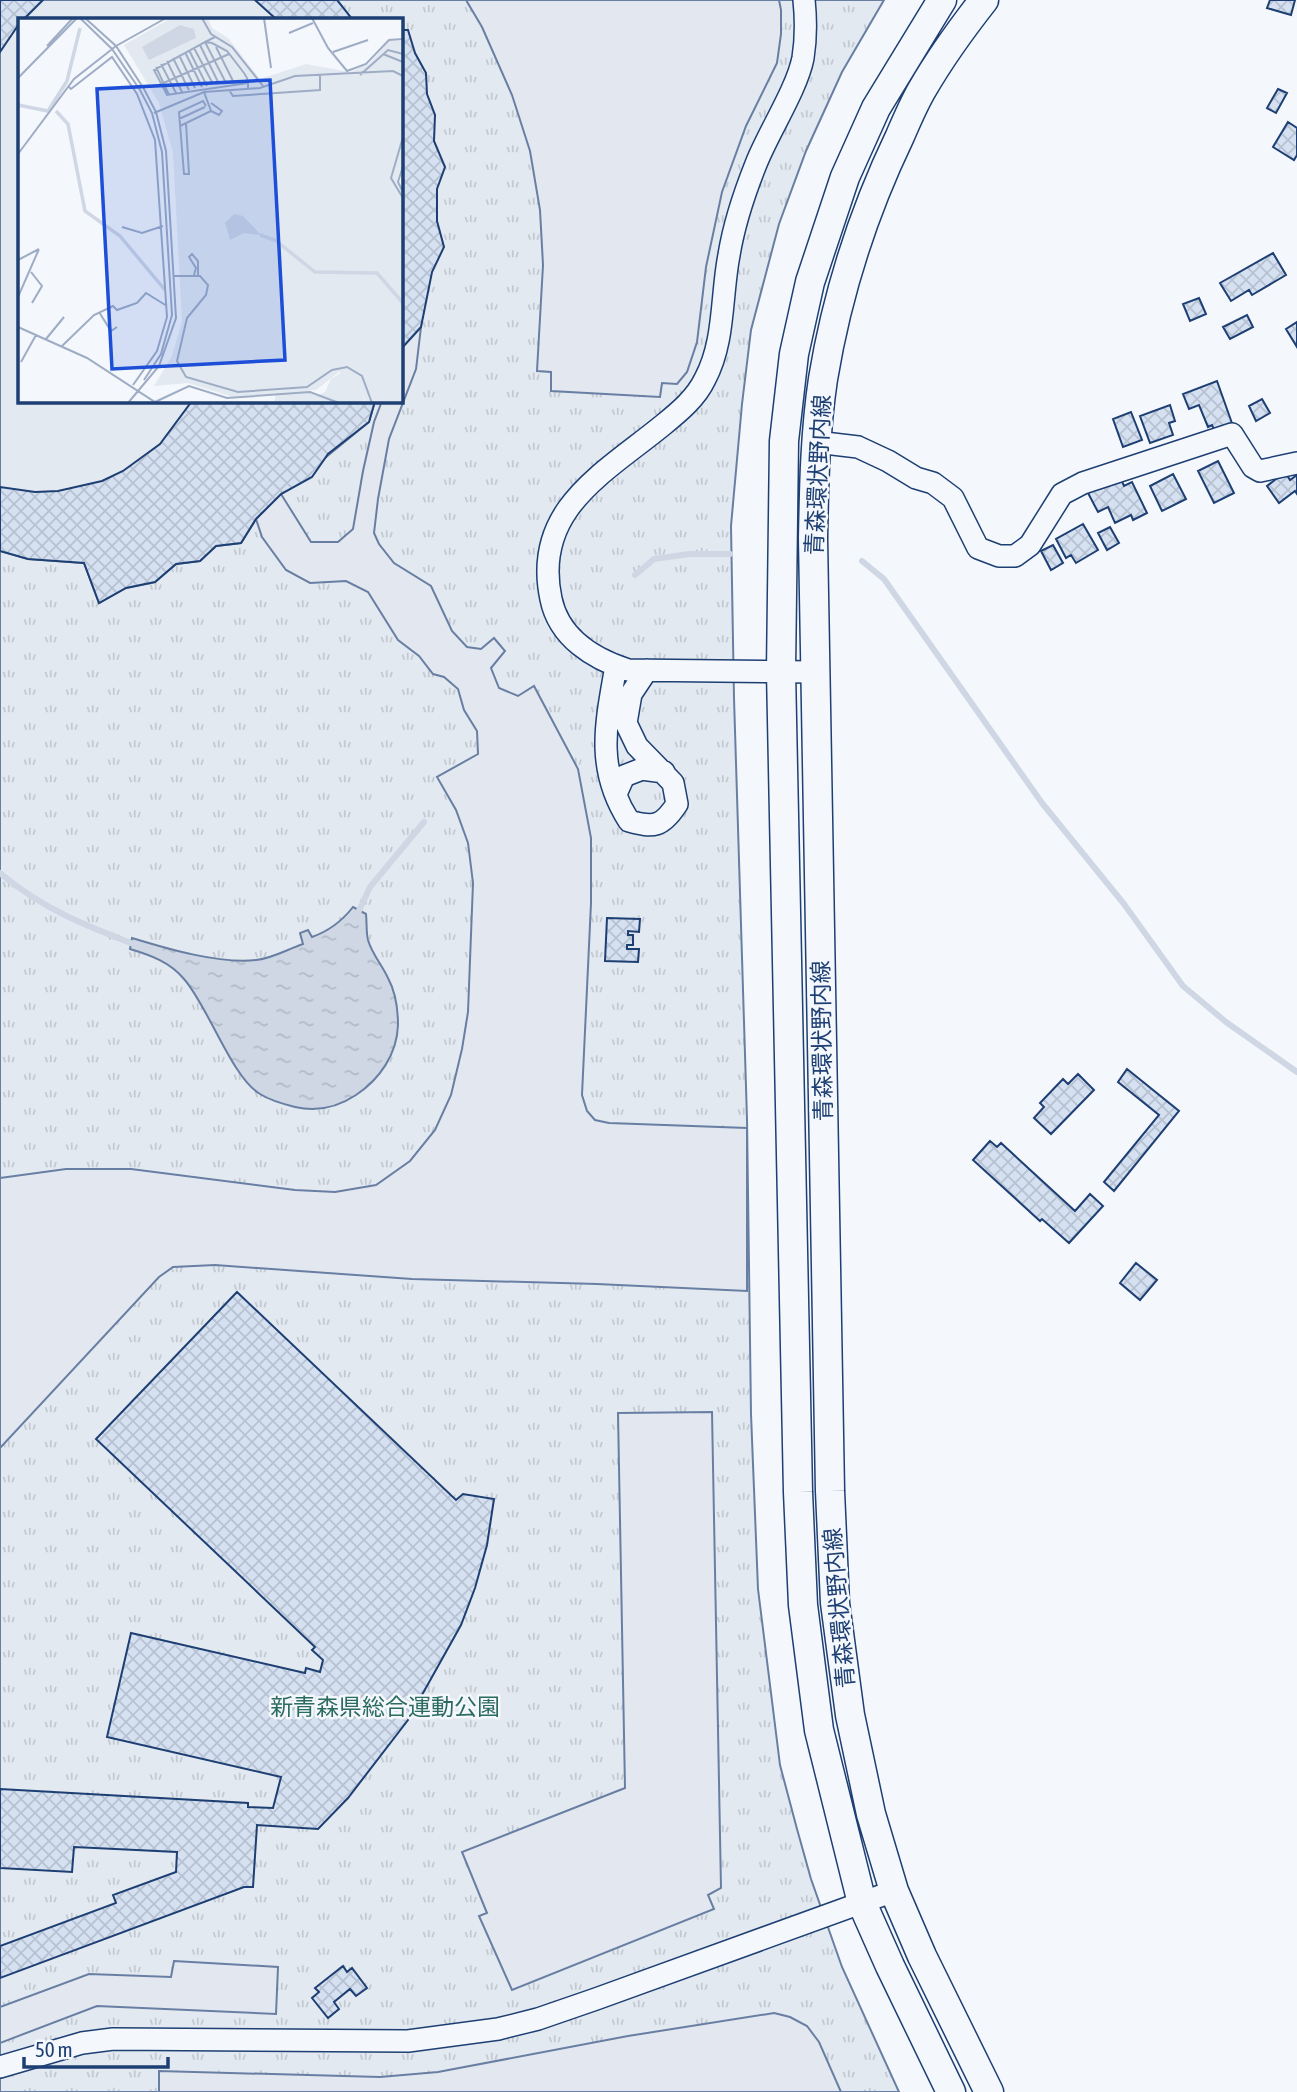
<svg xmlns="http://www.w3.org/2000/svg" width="1297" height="2092" font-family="'Asap Condensed','Noto Sans JP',sans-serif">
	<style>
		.grass { fill: url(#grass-tufts); stroke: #687fa3; stroke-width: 2; fill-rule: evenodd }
		.pitch { fill: #e3e9f0; stroke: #687fa3; stroke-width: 2 }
		.parking { fill: #e3e8f0; stroke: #687fa3; stroke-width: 2 }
		.water { fill: url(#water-ripples); stroke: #687fa3; stroke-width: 2 }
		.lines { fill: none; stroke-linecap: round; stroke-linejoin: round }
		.stream { stroke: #cfd7e4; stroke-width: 6 }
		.building { fill: url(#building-cross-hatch); stroke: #1d3f73; stroke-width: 2 }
		.minor-casing { stroke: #1d3f73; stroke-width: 24 }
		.major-casing { stroke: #1d3f73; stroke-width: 31 }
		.minor { stroke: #f4f7fb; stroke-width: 21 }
		.major { stroke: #f4f7fb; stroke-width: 28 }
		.labels { text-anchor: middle; stroke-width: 5; stroke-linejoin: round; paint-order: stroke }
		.street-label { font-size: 23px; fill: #1d3f73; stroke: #f4f7fb }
		.park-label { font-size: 23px; fill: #2c6c60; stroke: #f4f7fb }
		.inset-river { fill: none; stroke: #cfd7e4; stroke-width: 3.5 }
		.inset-road { fill: none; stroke: #9eadc5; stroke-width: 2 }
		.view { fill: #1d4ed8; fill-opacity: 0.15; stroke: #1d4ed8; stroke-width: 3.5 }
		.inset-edge { fill: none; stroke: #1d3f73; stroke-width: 3.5 }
	</style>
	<defs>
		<pattern id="grass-tufts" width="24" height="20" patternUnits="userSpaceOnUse" patternTransform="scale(1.75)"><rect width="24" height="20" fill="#e3e9f0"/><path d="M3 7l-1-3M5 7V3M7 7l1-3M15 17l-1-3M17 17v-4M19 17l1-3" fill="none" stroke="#c2c9d1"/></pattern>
		<pattern id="water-ripples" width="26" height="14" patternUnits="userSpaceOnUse" patternTransform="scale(1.75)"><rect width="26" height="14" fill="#cfd7e4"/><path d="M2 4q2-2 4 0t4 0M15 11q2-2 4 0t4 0" fill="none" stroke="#b1bac7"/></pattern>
		<pattern id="building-cross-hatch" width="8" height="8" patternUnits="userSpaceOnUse" patternTransform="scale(1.75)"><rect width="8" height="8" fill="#d5e0f0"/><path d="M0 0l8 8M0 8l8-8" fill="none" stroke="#b6c1d1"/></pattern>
	</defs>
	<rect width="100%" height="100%" fill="#f4f7fb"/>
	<path class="grass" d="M0,0H884L842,72L806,151L779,224L751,330L742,404L731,526L734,698L747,1119L751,1414L758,1589L780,1765L797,1829L811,1879L842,1967L899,2092H0ZM19,19H401V401H19Z"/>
	<path class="pitch" d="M0,0H337L352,19H19V401H375L369,422L281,494L256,519L241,543L216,546L200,561L176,564L155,582L126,588L99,603L84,563L28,559L0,551Z"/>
	<path class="parking" d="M466,0H779L781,10V34L777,63L746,126L722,192L706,267L697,342L687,372L677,384L662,383L660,397L551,391V372L537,371L543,265L540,210L530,151L512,95L482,27Z
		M421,327L416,369L389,439L378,499L374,533L379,544L394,563L431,586L452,631L467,647L481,649L494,638L505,651L491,668L499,688L518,696L534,686L578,769L591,838V903L582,1095L587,1111L595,1120L609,1123L747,1128V1291L597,1284L412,1279L215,1265L173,1267L159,1277L0,1448V1178L66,1169H131L295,1190L335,1192L376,1185L410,1161L435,1130L451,1095L462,1049L468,1012L473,883L468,843L456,810L437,777L478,754L477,731L464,710L458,689L444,677L433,674L419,656L398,640L368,592L346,581L310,583L286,570L262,537L256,519L281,494L311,542H338L353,529L363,471L374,422L382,401H401V349Z
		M712,1412L721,1888L708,1895L714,1909L512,1990L479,1916L487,1913L462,1852L625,1788L618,1413Z
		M174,1961L278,1967L276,2014L97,2006L0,2043V2007L89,1974L171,1977Z
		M774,2013L790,2017L807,2026L819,2042L841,2092H159V2071L380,2077L438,2072L628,2036Z"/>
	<path class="water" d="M353,907L366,914C367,923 366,932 368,940C372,954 382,965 388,978C395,991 398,1010 398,1025C397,1054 380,1079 356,1095C338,1107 317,1112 295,1107C283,1104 271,1101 260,1094C232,1078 208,1006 184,979C170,962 150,955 130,949L132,938C168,949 219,964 256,960C271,959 288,949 303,944L300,933L308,930L312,937C329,931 342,921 353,907Z"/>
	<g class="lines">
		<path class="stream" d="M862,561L884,579L1042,803L1124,904L1183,986L1226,1022L1297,1072
			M635,575L654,559L689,554H730
			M0,873C43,909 84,925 136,945
			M356,917L370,887L424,822"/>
	</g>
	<path class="building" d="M0,0H43L24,19H19V24L0,52Z
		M255,0H337L352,19H276Z
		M1270,0H1295L1291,15L1267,8Z
		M401,30H408L415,53L426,73L427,94L435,115L434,141L445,167L437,189V221L444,247L432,272L421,327L401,349Z
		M1278,89L1287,93L1276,113L1267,108Z
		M1288,122L1297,128V155L1294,160L1273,147Z
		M1273,253L1286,275L1252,295L1249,290L1231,301L1220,283Z
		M1199,298L1206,314L1190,321L1183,304Z
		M1247,315L1253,327L1230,339L1223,327Z
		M1297,322V347L1286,329Z
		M1217,381L1233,426L1215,432L1212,425L1208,427L1199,405L1189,409L1183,394Z
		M1262,399L1270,413L1256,421L1249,406Z
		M192,401H375L369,422L328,454L312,477L281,494L256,519L241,543L216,546L200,561L176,564L155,582L126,588L99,603L84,563L28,559L0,551V487L35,492L58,491L102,481L123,471L160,444Z
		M1170,405L1175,421L1169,423L1173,435L1150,443L1140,416Z
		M1131,412L1142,440L1123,447L1113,419Z
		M1218,461L1234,493L1214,503L1198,471Z
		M1285,472L1290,480L1297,475V494L1295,491L1279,503L1267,486Z
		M1173,474L1186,499L1162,511L1150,486Z
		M1120,477L1124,486L1132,482L1147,513L1133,520L1131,515L1115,523L1108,507L1098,512L1088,493Z
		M1083,524L1098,550L1076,563L1071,555L1066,558L1056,539Z
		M1110,527L1119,543L1107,550L1098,533Z
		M1053,545L1063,563L1051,570L1041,551Z
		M607,918L640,919L639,932L628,931V935H633V945H627V949H639L638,962L605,961Z
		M1127,1069L1179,1111L1114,1191L1104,1182L1159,1115L1118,1082Z
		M1078,1074L1094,1090L1051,1134L1034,1118L1044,1107L1040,1103L1063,1079L1068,1084Z
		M990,1141L997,1147L1001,1143L1075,1211L1090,1194L1103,1206L1069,1243L1042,1219L1040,1221L973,1160Z
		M1136,1263L1157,1280L1140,1300L1120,1283Z
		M237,1292L456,1500L463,1494L494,1499L487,1545L475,1588L461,1625L408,1720L348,1798L318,1829L257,1825L253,1887H244L0,1978V1946L116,1903L113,1895L176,1872L177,1852L74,1847L72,1872L0,1868V1789L248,1803V1807L273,1808L281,1777L107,1737L131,1633L305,1673L306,1668L320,1672L323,1660L312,1650L315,1647L96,1439Z
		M343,1966L347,1972L352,1968L367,1988L356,1996L350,1989L334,2002L339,2009L328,2018L312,1998L319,1992L315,1988Z"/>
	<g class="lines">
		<g class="minor-casing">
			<path id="minor" d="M804,0C806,19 806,39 803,58C797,89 768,133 756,164C744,194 734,224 729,255C721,296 725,342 705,379C696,398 679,412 663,425C603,474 532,510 551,599C559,638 594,659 628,670L815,672
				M816,442L858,447L888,461L916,478L933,483L953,498L978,548L999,556H1015L1030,545L1062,494L1083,483L1232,434L1253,467L1260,471L1297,463
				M616,666C606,723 595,768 629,821C654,828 662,827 677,804L673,783L637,746L626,723L631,694L647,670
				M616,794L624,776L642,769L664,772
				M0,2067L82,2043L113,2039L408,2041L498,2029L538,2019L596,1999L894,1891"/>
		</g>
		<g class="major-casing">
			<path id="major" d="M942,0L876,108L845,177L810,282L794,354L784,441L781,671L798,1492L803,1605L819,1730L862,1903L890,1966L951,2092
				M984,0C962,28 941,57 923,88C914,103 907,120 900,136C863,213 837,294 823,379C815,432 814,485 813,538L830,1491L835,1603L850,1715L871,1814L894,1891L922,1956L989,2092"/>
		</g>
		<use href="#minor" class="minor"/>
		<use href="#major" class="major"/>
	</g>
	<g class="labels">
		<g class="street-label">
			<text transform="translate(818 475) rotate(-87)" y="8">青森環状野内線</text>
			<text transform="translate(822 1041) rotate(-91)" y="8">青森環状野内線</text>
			<text transform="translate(839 1608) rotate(-95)" y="8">青森環状野内線</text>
		</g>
		<g class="park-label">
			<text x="385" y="1715">新青森県総合運動公園</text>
		</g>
	</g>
	<g transform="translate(18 18)">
		<rect width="385" height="385" fill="#f4f7fb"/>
		<path d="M153,0H190L194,10L210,20L242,61L288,46L332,54L352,45L371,23H385V144L379,162L385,176V385H348L340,364L321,354L298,372L215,379L170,365L136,368L154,338L164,303L155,135L141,85L106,27Z" fill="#e3e9f0"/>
		<path d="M326,353L340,361L347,385H256L259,372H290L297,378L307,374L313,361Z" fill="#e3e9f0"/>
		<path d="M312,62H381L383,102L311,105L305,69ZM351,115H379V131H351ZM301,157H358L359,212H301ZM249,262L252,267L282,278L291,302L272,344L250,356L212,341L206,312L215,288L231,271ZM324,275L344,277L354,290L333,340L313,338L303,323ZM385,318V380H357L351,358V328L360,319Z" fill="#e3e9f0"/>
		<path d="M162,7L176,11L178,20L131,42L124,29ZM216,196L225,198L243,217L226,215L212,222L207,205Z" fill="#cfd7e4"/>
		<path class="inset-river" d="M0,87L30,93L49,63L62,10M38,93L50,106L67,193L102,218L147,272M242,217L257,222L297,254L359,255L385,285"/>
		<path class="inset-road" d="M62,0L94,31L122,72L134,95L144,134L154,297L143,336L126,362M67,0L98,28L126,71L138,94L148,133L158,300L141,348L110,385M184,0L193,16L214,29L245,68M246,0L253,50M294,0L310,30L329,53L348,46L371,22L385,21M271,15L295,5M197,19L187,24L208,65M182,27L201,66M29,28L55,0M198,29L216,65M176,30L195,66M171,32L189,68M167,34L184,69M315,34L350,22M365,36L385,44M161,37L177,70M155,40L171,72M149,43L164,74M143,46L158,75M138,49L151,77M342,57L370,32L385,36M0,60L59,0M230,65L149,77L136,52L187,24L194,25L209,33L226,55L229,60L230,65V71M141,67L211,36M50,68L53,71L94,39L119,76L137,122L149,299L139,333L115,367M211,72L215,78L302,72V57M193,85L204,93L201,97L193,93M136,95L186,74L242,70L277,58L375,53L385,58M161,101L187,89M168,105L171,156H166L161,94L185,83L188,88M162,108L193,93L186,74M385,119L373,160L385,180M0,136L56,61L98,28L148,0M385,148L380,164L385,174M104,209L124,215L145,208M0,242L21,231M13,254L24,268L14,285M176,257L178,250L171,239L174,236L180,243V257M155,258H182L190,267L188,277L169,300L159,343L168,359L220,374L289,369L314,352L329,349L344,358L354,385M0,279L21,231M81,294L93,313L99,309M0,309L69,340L137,384L171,368L209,380L292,374L321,385M28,321L46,299M44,328L76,297L95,288L99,292L119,285L128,275L149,288M3,344L18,317"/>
		<path class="view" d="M252,62L267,342L94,351L79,71Z"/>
		<rect width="385" height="385" class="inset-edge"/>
	</g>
	<path d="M24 2057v10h144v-10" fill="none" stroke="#1d3f73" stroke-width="3.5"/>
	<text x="35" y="2057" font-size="21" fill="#1d3f73" stroke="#f4f7fb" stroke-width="5" paint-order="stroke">50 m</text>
</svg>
